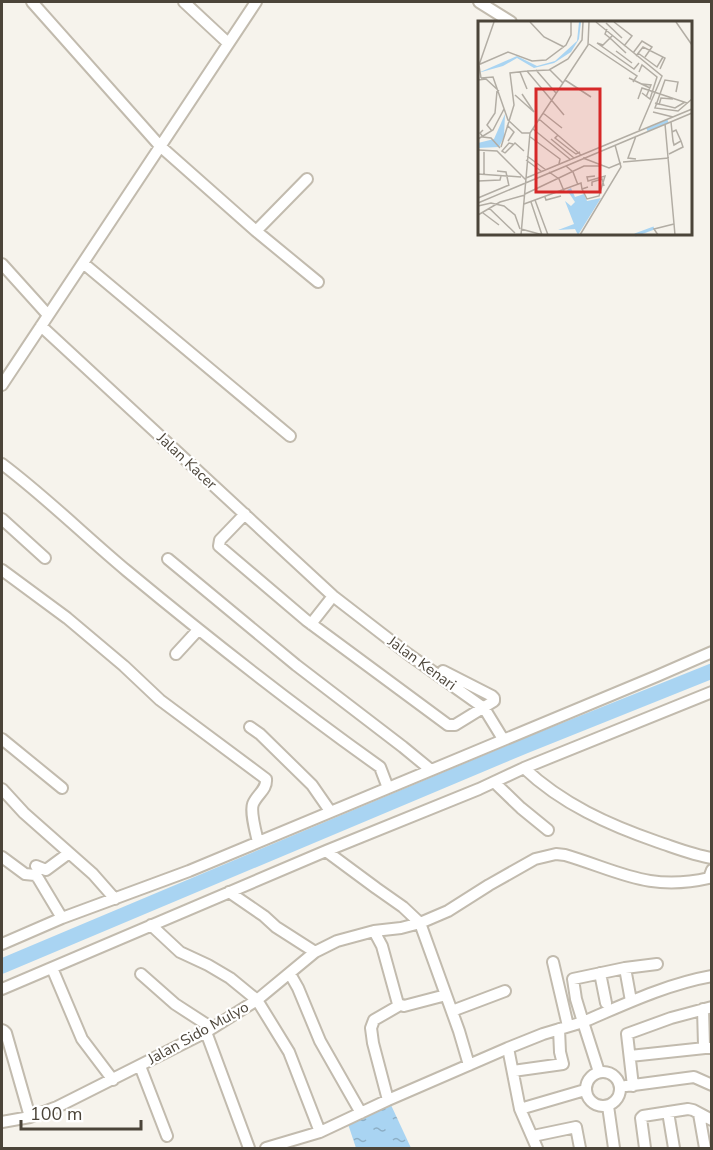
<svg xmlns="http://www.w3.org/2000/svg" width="713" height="1150" font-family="'Nunito Sans',sans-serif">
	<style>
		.water { fill: url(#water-ripples) }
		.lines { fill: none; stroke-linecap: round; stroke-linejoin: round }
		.river { stroke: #a9d4f2; stroke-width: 15 }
		.minor-casing { stroke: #c2bbae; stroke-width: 14 }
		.minor { stroke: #fff; stroke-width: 10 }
		.labels { text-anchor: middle; stroke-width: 4.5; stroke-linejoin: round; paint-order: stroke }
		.street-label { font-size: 15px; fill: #4b4439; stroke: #fff }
		.inset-river { fill: none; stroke: #a9d4f2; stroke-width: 3 }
		.inset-road { fill: none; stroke: #b2ada4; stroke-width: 1.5 }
		.view { fill: #d62828; fill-opacity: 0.15; stroke: #d62828; stroke-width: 3 }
		.inset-edge { fill: none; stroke: #4b4439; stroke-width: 3 }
	</style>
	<defs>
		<pattern id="water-ripples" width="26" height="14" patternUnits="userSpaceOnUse" patternTransform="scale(1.5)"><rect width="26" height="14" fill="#a9d4f2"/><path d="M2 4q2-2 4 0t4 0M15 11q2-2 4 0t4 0" fill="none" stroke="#8caec5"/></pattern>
	</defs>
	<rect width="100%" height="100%" fill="#f6f3ec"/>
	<path class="water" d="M391,1105L411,1148H356L348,1124Z"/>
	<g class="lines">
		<path class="river" d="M2,966L525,746L712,671"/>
		<g class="minor-casing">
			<path id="minor" d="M32,2L160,146L256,231L318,282
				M184,2L228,43
				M479,2L511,22
				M256,231L307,179
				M83,263L290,436
				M2,264L48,315
				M41,326L333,596L408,654L484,708L503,739
				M2,385L256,2
				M2,464C46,497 85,536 127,571C209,639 293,705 380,767L388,788
				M245,514L220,540L219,546L306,620L448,725H455L494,701V698L492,696L443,671
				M2,519L45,558
				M168,559L296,665L403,747L431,770
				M2,570L67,618L124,666L160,700L266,779C267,790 257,794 253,804C250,812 256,833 258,842
				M311,624L333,596
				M176,654L198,630
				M250,727L260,734L312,785L330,811
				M2,739L62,788
				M524,768C562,804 609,825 658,842C676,848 693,855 712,858
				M494,782L521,808L548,830
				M2,789L24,813L93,874L115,899
				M326,851L376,888L403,907L420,923L459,1031L469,1065
				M2,857L25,874L35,875L38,878L62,918
				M36,866L46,870L69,853
				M229,892L264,916L276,927L315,952
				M151,925L180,952L208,965L230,978L257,1000L289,1052L320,1132
				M374,931L382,946L398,1004L404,1006L446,995
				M2,944L62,918L189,871L657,676L712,652
				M553,962L568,1026
				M657,964L625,968L573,979L576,999L583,1022C625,1004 667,984 712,976
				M52,968L82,1039L113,1080
				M625,968L631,1001
				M600,973L606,1003
				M141,974L175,1004L212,1028
				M290,974L298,988L320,1041L361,1113
				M2,989L326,851L479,789L524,768L712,692
				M703,1009L704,1045L705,1048H710
				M452,1011L505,991
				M2,1030L4,1031L6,1033L30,1117
				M206,1032L249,1148
				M508,1048L543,1034L583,1022L599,1072
				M630,1056L705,1048
				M140,1066L167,1136
				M513,1071L563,1064L560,1052L559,1029
				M586 1089a17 17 0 1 1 34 0a17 17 0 1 1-34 0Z
				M626,1086L694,1077L712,1085
				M633,1086L627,1034L671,1018L712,1007
				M388,1100L373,1043L371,1028L374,1020L400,1005
				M608,1106L614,1148
				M520,1109L537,1148
				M668,1112L674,1148
				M699,1114L705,1148
				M2,1122L30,1117L57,1107L206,1032L257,1000L315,952L337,941L374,931L401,928L420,923L448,911L489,885L535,859L556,854L565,855C619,871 649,892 709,878L712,870
				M533,1136L576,1127L580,1148
				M266,1148L320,1132L388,1100L508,1048L520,1109L585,1090
				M645,1148L641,1118L643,1116L688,1109L693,1110L712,1120"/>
		</g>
		<use href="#minor" class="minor"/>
	</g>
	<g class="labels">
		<g class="street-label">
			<text transform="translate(187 461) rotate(43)" y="5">Jalan Kacer</text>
			<text transform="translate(422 663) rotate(36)" y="5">Jalan Kenari</text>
			<text transform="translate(198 1033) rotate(-29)" y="5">Jalan Sido Mulyo</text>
		</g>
	</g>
	<g transform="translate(478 21)">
		<rect width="214" height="214" fill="#f6f3ec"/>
		<path d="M101,1H103L101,18L93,31L76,42L56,47L39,37L25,45L0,52L39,35L59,45L77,40L99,20ZM27,93L26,116L21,126L0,127V122L16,118ZM93,167L97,176L106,173L109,180L123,177L100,214L97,208L80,209L96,203L87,180L93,185L97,181L89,169Z" fill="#a9d4f2"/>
		<path class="inset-river" d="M169,109L190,100M157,214L176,207"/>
		<path class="inset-road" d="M52,1L66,16L86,26M118,1L184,55L161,109M136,1L154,15L146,25M198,1L214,24M128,2L144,17M135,14L132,17L148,32M111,23L159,55L155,61M125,24L119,22L156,48L161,42M124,25L132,17L127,13L129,8M138,30L154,42M155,32L164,20L174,26L167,36M160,32L179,46L185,36M158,35L165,26L187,37L182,48M0,44L30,31L54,40L68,39L88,24L93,14V1M58,49L78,72M72,49L85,62M49,50L71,49L90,38L104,19L105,1M42,51L49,68M161,51L164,44L179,56L172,78L164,72M3,57L15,56L30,99L44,112H52M3,57L1,44L16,1M151,57L172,67M0,59L8,58L21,70M87,59L113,76M164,63L173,64L168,76M198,71L200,61L187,59L177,87L200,90L214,78M37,74L56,91L44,73M160,78L164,67L209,82M177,82L197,87L207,81M181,84L183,77L195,78M175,91L195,96M65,92L84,107M61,98L103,134M193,101L195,120L196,124L203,120L198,109L194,111M187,103L197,214M29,104L36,111L30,120M55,108L93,139M5,109L2,112L5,116L13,117L22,127M14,110L9,104L17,92L19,70M80,114L77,117L91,128L98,133L102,131M51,115L82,138L81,143M0,118L15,109L26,88M73,118L96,137M23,126L36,84L32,52L49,50L86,94M0,129L19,130L48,159M27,132L37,122L46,130M27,132L24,130L31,122L35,123M191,133L205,126L203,120M49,135L68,149M105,137L131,147L143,142M158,138L150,137L158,115M48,139L63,150M145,141L191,137M88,145L95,151L100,164M19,150L28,151L31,165M71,151L81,158L86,170M0,153L43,156M6,153V131M48,157L214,88M0,160L22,159L23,155M114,165V161L124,158L126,165M104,168L109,178L121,175L127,155L110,160L109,156L117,155M47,173L106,145H122M67,176L68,179L83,175M0,177L31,164M57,179L70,214M53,181L64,214M0,182L214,92M46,183L103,162L104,168L110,166M0,185L13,182L26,185L37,194L42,208M11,187L37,212M5,192L21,204M0,194L22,181L47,174M43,208L65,214M43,214L52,112L110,24L111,1M102,214L143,146L137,124M180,214L176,208L196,203"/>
		<path class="view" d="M58,68H122V171H58Z"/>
		<rect width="214" height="214" class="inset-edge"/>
	</g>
	<rect width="713" height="1150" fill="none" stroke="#4b4439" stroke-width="6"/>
	<path d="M21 1120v9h120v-9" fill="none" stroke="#4b4439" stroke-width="3"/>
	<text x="30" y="1120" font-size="18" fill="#4b4439" stroke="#ffffff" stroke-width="4.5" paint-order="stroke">100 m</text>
</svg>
